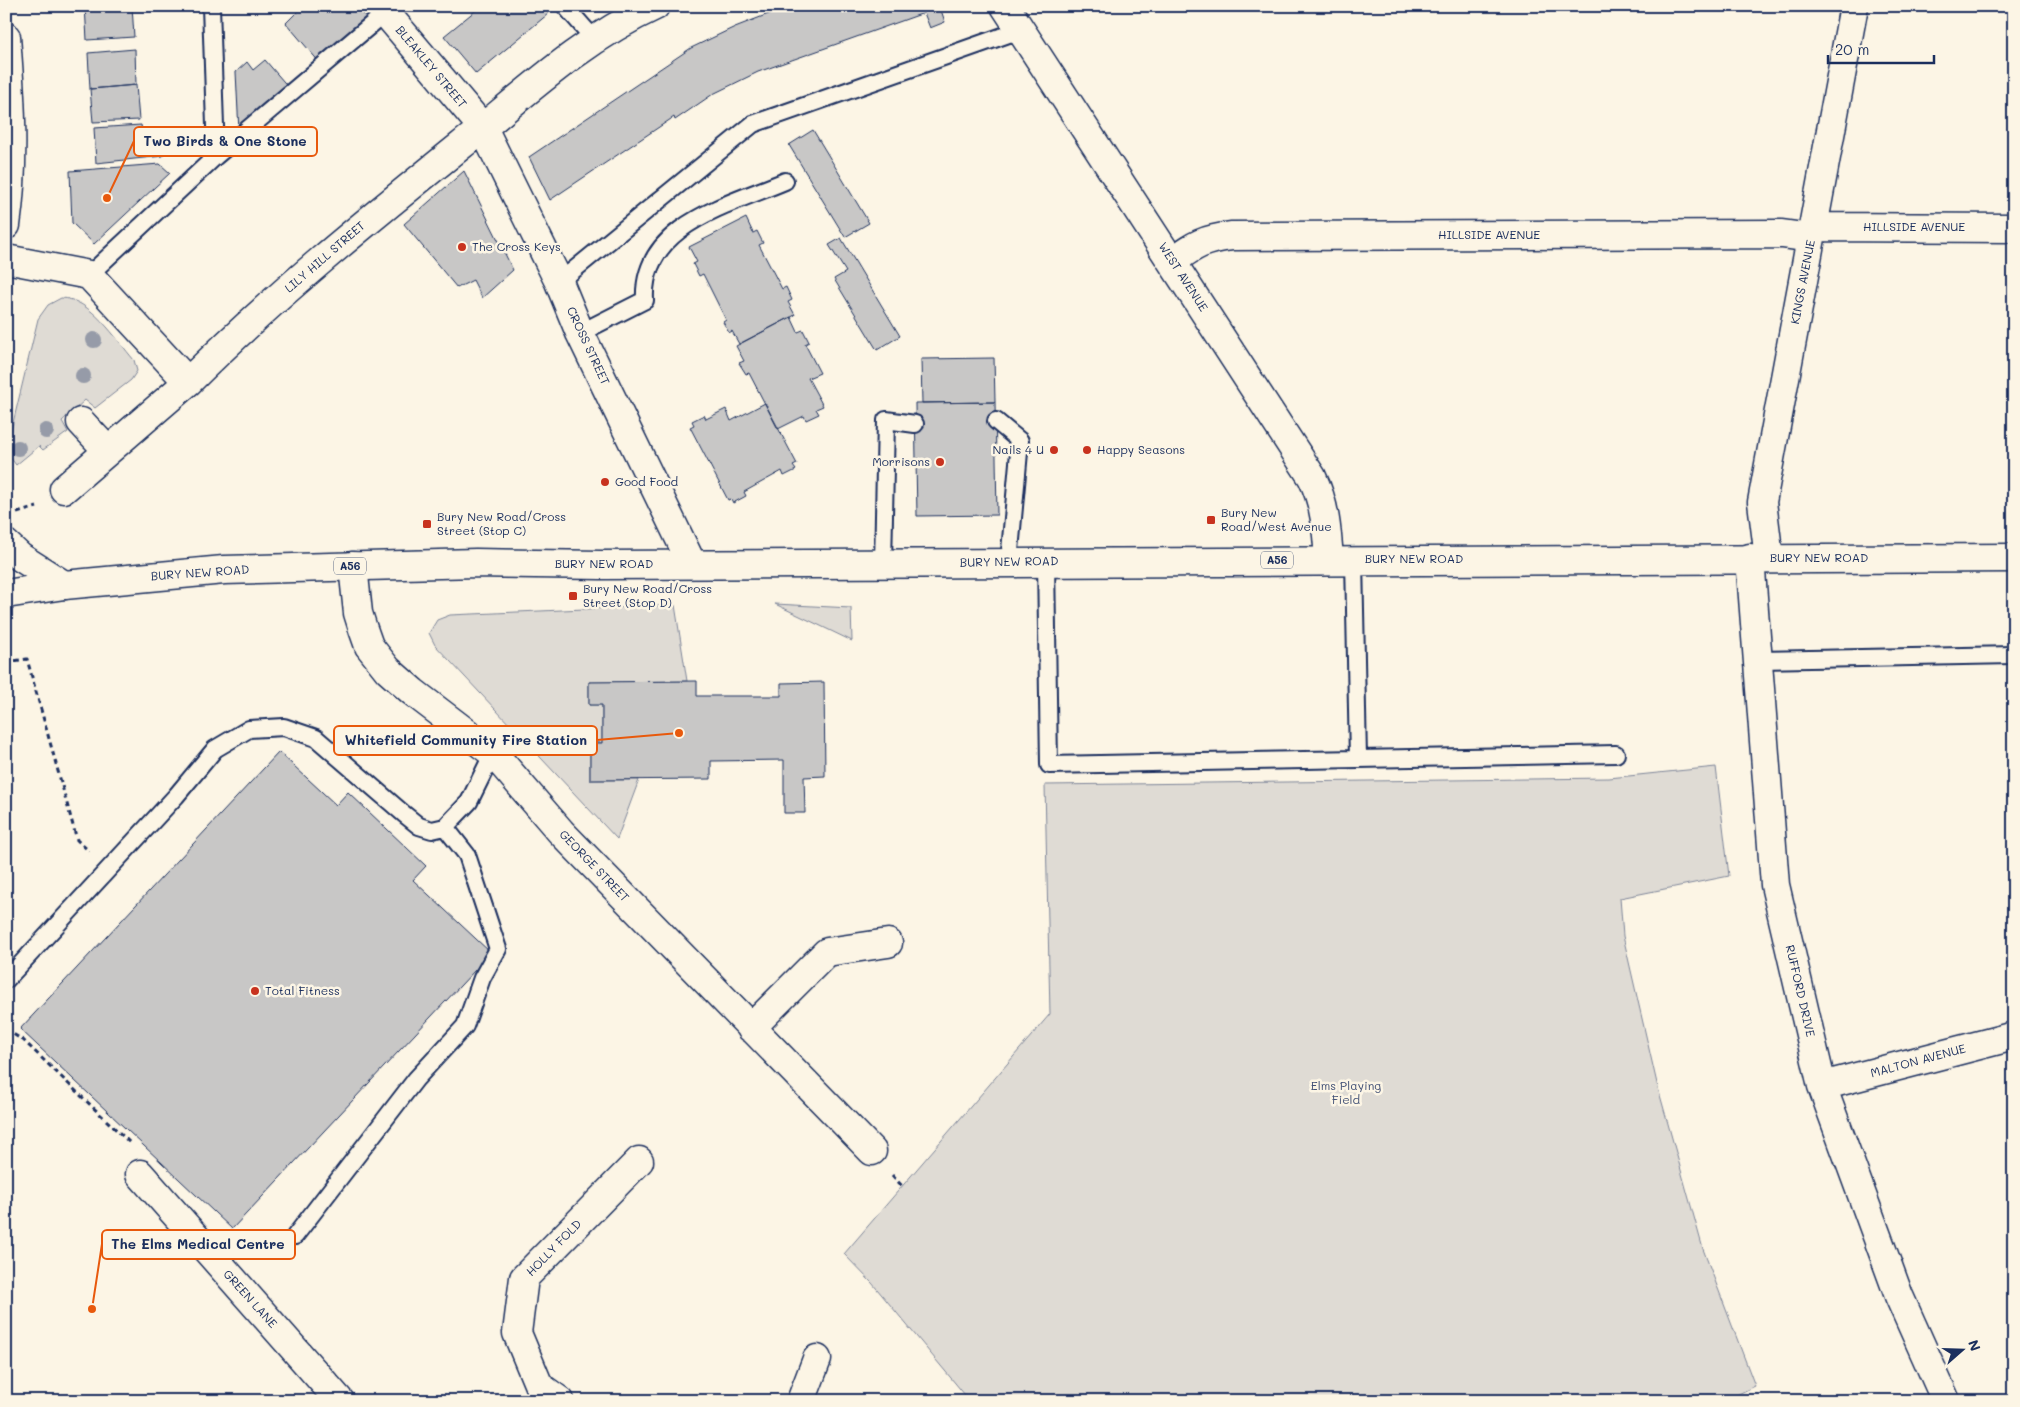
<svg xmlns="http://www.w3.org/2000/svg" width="2020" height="1407" font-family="Mali,sans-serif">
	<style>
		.green { fill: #dfdbd4; stroke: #7d8599 }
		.building { fill: #c8c7c6; stroke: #1b2f5e }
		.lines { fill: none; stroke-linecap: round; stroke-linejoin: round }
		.service-casing { stroke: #1b2f5e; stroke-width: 20 }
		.minor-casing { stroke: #1b2f5e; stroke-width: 31 }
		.secondary-casing { stroke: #1b2f5e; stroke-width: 31 }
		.trunk-casing { stroke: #1b2f5e; stroke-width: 31 }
		.path { stroke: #1b2f5e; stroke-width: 3; stroke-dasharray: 5 4; stroke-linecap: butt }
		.service { stroke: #fcf5e5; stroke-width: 16 }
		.minor { stroke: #fcf5e5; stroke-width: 28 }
		.secondary { stroke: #fcf5e5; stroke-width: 28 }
		.trunk { stroke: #fcf5e5; stroke-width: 28 }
		.tree { fill: #969ba8 }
		.poi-dot { fill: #c8321e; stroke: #fcf5e5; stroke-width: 2 }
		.labels { text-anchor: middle; stroke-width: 5; stroke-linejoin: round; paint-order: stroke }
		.shield { fill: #fcf5e5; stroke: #5e6a86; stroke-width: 1 }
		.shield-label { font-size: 11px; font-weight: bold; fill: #1b2f5e }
		.street-label { font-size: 12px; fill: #1b2f5e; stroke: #fcf5e5 }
		.poi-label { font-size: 12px; fill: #1b2f5e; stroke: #fcf5e5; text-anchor: start }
		.park-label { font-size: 12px; fill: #425176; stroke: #fcf5e5 }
		.leader { fill: none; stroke: #e8590c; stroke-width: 2 }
		.callout-dot { fill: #e8590c; stroke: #fcf5e5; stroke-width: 2 }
		.callout { fill: #fcf5e5; stroke: #e8590c; stroke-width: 2 }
		.callout-label { font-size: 14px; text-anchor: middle; font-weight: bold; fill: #1b2f5e }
	</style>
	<rect width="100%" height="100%" fill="#fcf5e5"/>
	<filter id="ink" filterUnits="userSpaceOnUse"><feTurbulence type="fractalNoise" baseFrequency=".02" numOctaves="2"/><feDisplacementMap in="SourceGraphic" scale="10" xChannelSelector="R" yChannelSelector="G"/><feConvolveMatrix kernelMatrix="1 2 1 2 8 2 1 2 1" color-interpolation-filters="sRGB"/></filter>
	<g filter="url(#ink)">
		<path class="green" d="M61,298C90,298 116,339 134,360L137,371L131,380L95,408L85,400L62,421L68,432L43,450L39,446L16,465L6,452L38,319L48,305Z
			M775,604L851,608L852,641Z
			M675,605L687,681L589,682V705H602V743H590V780H639L617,839L435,645L429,633L437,620L450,615Z
			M1716,767L1729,876L1620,898L1623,936L1658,1088L1703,1249L1755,1386L1724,1401H970L872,1283L844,1254L1050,1014L1045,785L1609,778Z"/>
		<path class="building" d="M85,6H132L134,37L87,40Z
			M294,6H356L370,22L320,63L286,23L298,11Z
			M481,6H542L548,14L476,74L444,36Z
			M789,6H944L940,7L945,22L930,28L924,13L758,72L713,94L675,120L674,117L550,200L529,157L691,48L735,27Z
			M135,49L136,85L90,89L88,53Z
			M265,60L290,89L239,132L236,72L247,62L253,70Z
			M136,85L139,120L93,122L90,89Z
			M141,125L143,137L161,135L163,156L96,163L94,128Z
			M813,130L869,223L845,237L789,145Z
			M160,164L170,173L94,244L72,223L70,171Z
			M464,171L513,270L482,298L473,280L457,288L404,224Z
			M746,218L753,233L757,231L763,243L759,245L782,289L786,287L792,300L788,302L795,315L739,344L732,331L729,333L723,322L726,320L703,274L699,276L693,264L697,262L689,247Z
			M841,238L900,336L877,350L834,279L846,272L829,245Z
			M791,317L798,332L803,330L809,342L805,344L820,373L808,378L823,406L816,409L819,414L806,420L804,416L778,429L749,373L746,374L739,363L744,361L736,346Z
			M994,358L995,402L922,403L921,359Z
			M995,402L997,515L917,516L915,403Z
			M765,403L797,464L793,466L796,470L784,476L782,471L744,492L746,496L733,503L731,499L728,500L690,427L694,425L692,421L704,415L706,419L726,409L731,421Z
			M697,681V696H781V683L824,682L825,776L804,777L805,813H784V760L711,761V779L590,780V743H602V705H589V682Z
			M279,752L336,805L348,792L426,866L413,880L491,953L232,1229L20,1029Z"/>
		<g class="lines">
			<g class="service-casing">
				<path id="service" d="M211,6L216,156
					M565,6L594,39
					M89,275L216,156L385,13
					M559,282L753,124L1020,30
					M580,333L645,300C641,225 729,205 785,181
					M996,421L1020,441L1009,562
					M1354,560L1358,759
					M1046,561L1049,765L1616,754
					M883,564L886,420L915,424
					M1757,660L2014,655
					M6,980L176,796L215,749L249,729L284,727L316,738L404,814L419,826L432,830L445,827L469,802L493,753
					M295,1236L416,1079L465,1026L482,978L498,949L467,855L445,827"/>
			</g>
			<g class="minor-casing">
				<path id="minor" d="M380,6L483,128L559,282L580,333L692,564
					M1005,6L1312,477C1325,504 1327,530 1329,560
					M1814,227L2014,228
					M6,259L89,275L188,382C277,293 376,214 474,135C531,88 587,37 655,6
					M1173,261C1194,245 1205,239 1232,236L1782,234L1811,238
					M81,422L108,451
					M64,489L188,382
					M1750,558L1775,885L1822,1086L1899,1296L1946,1401
					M1769,558L1762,502L1854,6
					M353,566L358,613L363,629L369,646L388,670L413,692L493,753L561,832L872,1151
					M751,1028L827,952L888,943
					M1822,1086L2014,1036
					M140,1174L340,1401
					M560,1401L539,1386L517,1333L524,1278L639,1161
					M801,1401L817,1359"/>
			</g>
			<g class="secondary-casing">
				<path id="secondary" d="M6,37C11,100 15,162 6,225
					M6,544L20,557L64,585"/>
			</g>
			<g class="trunk-casing">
				<path id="trunk" d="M6,594L64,585L224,570L476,563L601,565L2014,558"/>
			</g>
			<path class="path" d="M17,513L37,507
				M6,662L27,659L77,840L89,851
				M6,1030L23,1040L131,1144
				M892,1175L902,1186"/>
			<use href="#service" class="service"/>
			<use href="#minor" class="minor"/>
			<use href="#secondary" class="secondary"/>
			<use href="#trunk" class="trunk"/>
		</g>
		<g class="tree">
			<circle cx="94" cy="340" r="8"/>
			<circle cx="83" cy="376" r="8"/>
			<circle cx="46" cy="431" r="8"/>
			<circle cx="18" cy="448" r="8"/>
		</g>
	</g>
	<g class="poi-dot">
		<circle cx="462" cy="247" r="5"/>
		<circle cx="1054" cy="450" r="5"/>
		<circle cx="1087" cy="450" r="5"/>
		<circle cx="940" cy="462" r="5"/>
		<circle cx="605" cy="482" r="5"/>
		<rect x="1206" y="515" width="10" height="10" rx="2.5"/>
		<rect x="422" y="519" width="10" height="10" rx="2.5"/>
		<rect x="568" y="591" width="10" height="10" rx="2.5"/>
		<circle cx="255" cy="991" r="5"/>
	</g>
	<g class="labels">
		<g class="shield">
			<rect x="1261" y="551.5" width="32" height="17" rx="4"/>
			<rect x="334" y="557.5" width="32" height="17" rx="4"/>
		</g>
		<g class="shield-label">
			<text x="1277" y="564">A56</text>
			<text x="350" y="570">A56</text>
		</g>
		<g class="street-label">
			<text transform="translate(431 67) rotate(50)" y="4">BLEAKLEY STREET</text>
			<text x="1914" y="231">HILLSIDE AVENUE</text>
			<text x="1489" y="239">HILLSIDE AVENUE</text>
			<text transform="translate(325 257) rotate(-41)" y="4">LILY HILL STREET</text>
			<text transform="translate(1183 277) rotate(57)" y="4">WEST AVENUE</text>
			<text transform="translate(1803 282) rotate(-79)" y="4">KINGS AVENUE</text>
			<text transform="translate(588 346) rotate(65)" y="4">CROSS STREET</text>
			<text x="1819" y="562">BURY NEW ROAD</text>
			<text x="1414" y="563">BURY NEW ROAD</text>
			<text transform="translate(1009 562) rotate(-1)" y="4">BURY NEW ROAD</text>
			<text x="604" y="568">BURY NEW ROAD</text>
			<text transform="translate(200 573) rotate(-4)" y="4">BURY NEW ROAD</text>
			<text transform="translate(594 866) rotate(46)" y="4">GEORGE STREET</text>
			<text transform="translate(1800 991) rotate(77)" y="4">RUFFORD DRIVE</text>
			<text transform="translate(1918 1061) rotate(-15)" y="4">MALTON AVENUE</text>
			<text transform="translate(554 1248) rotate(-46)" y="4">HOLLY FOLD</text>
			<text transform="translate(250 1299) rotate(48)" y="4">GREEN LANE</text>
		</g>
		<g class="poi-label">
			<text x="472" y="251">The Cross Keys</text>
			<text x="1044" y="454" text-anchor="end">Nails 4 U</text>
			<text x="1097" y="454">Happy Seasons</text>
			<text x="930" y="466" text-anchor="end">Morrisons</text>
			<text x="615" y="486">Good Food</text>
			<text x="1221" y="517">Bury New<tspan x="1221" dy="14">Road/West Avenue</tspan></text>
			<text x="437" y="521">Bury New Road/Cross<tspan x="437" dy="14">Street (Stop C)</tspan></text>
			<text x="583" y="593">Bury New Road/Cross<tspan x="583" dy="14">Street (Stop D)</tspan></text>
			<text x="265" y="995">Total Fitness</text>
		</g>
		<g class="park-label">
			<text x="1346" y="1090">Elms Playing<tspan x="1346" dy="14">Field</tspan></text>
		</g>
	</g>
	<path class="leader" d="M107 198L134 141M679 733L597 740M92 1309L102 1244"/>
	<g class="callout-dot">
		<circle cx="107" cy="198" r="5"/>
		<circle cx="679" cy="733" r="5"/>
		<circle cx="92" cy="1309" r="5"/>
	</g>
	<g class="callout">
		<rect x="134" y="127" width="183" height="29" rx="5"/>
		<rect x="334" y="726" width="263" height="29" rx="5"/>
		<rect x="102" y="1230" width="193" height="29" rx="5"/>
	</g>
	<g class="callout-label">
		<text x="225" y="146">Two Birds &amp; One Stone</text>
		<text x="466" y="745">Whitefield Community Fire Station</text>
		<text x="198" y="1249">The Elms Medical Centre</text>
	</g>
	<rect width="2020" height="1407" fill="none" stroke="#fcf5e5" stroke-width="25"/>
	<rect x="12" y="12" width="1995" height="1382" fill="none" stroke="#1b2f5e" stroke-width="2" filter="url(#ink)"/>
	<g transform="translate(1962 1350) rotate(70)" stroke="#fcf5e5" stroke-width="4" paint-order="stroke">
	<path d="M0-4L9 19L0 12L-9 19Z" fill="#1b2f5e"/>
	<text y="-8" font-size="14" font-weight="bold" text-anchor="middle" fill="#1b2f5e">N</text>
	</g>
	<path d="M1828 55v8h106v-8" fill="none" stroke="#1b2f5e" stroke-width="2.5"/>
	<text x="1835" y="55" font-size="15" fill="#1b2f5e" stroke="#fcf5e5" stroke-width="4" paint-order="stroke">20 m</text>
</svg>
